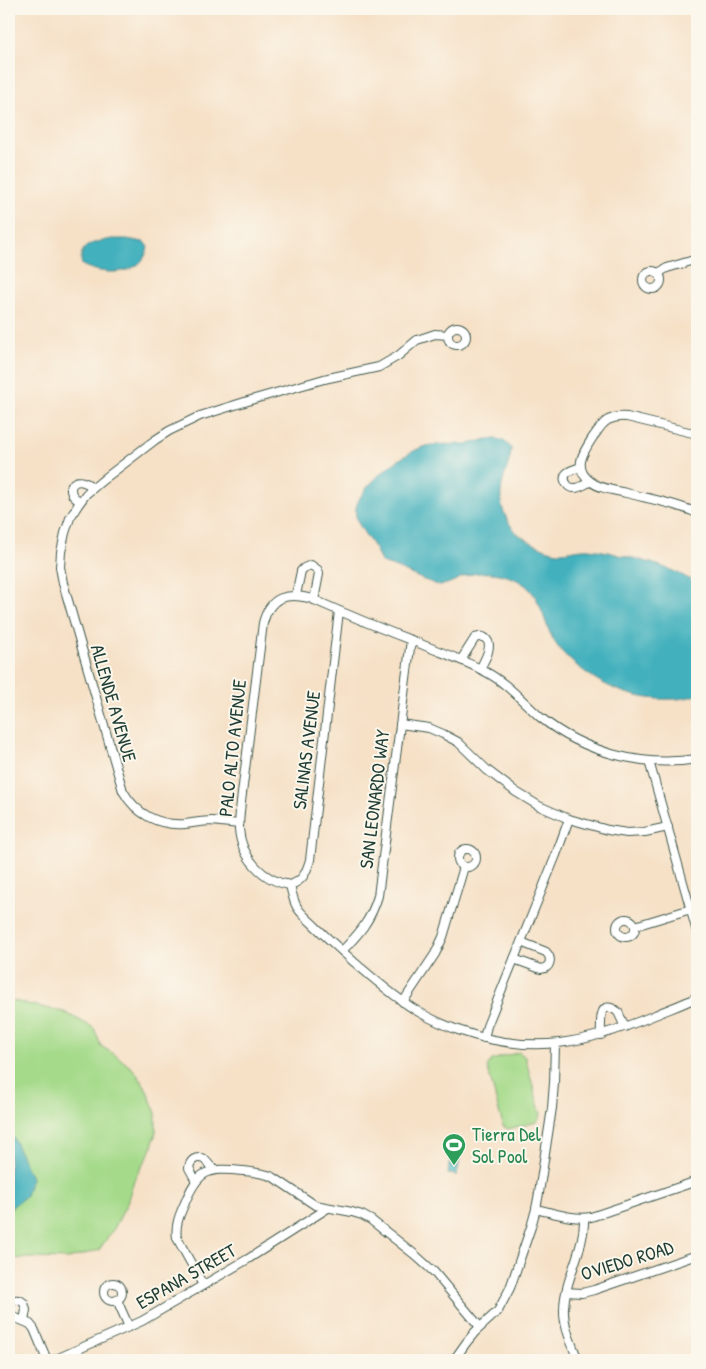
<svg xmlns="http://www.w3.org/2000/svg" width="706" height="1369" font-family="'Patrick Hand',sans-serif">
  <rect width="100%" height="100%" fill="#fbf7ec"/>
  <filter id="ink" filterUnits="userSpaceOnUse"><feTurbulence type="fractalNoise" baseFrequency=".02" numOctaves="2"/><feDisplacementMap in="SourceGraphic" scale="10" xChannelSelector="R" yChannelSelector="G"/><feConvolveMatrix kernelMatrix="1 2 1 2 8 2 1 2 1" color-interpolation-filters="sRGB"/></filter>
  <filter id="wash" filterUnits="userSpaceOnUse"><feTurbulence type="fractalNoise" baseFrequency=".0096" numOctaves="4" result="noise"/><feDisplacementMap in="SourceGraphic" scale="20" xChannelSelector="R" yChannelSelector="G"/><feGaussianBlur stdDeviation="1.12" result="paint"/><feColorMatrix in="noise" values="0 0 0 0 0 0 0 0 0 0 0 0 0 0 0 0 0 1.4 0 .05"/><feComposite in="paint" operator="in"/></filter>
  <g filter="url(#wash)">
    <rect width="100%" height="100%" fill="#f6e1c7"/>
    <g fill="#a5da8a" stroke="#628c5f">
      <path d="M 9,1000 L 64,1012 L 94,1028 L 101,1046 L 117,1056 L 134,1070 L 145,1086 L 156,1113 L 156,1132 L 151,1150 L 134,1180 L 127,1203 L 115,1227 L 99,1250 L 68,1259 L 30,1258 L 9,1259 L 9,1209 L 12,1208 L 31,1178 L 9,1128 Z"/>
      <path d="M 519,1052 L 525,1057 L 541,1115 L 537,1122 L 508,1129 L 503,1126 L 487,1066 L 492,1060 Z"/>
    </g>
    <g fill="#42b1bd" stroke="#307778">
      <path d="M 112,239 L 127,239 L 144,242 L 148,247 C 143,277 103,276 82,265 C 76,243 97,242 112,239 Z"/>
      <path d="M 487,439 C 499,439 503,438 511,448 C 511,465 499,482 501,500 C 501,508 509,525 515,531 C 524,540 546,551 559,552 C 569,552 579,548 589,549 C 599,550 610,552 619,555 C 647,561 674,568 697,584 L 697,695 C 690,697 682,699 675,699 C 639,701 608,690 580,668 C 570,661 560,651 554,641 C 541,618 542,591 515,579 C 499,572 479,570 463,577 C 455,580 447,586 438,585 C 434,584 428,581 424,580 C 410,574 396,567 382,563 C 378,558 377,551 373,546 C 367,536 353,521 356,508 C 360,485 404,452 426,446 C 439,443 451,445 464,444 C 472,444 479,441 487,439 Z"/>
      <path d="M 9,1128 L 31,1178 L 26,1196 L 9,1209 Z"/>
      <path d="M 450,1157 L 460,1159 L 457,1175 L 448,1174 Z"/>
    </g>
  </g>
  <g filter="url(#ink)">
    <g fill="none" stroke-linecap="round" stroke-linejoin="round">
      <g stroke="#3f564a" stroke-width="10">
        <g id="minor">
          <circle cx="652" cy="280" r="9"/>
          <path d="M 658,273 L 667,268 L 697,259"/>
          <circle cx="457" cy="336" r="9"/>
          <path d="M 697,434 L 627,417 C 620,416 614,417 608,420 C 601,424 598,431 593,437 C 584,451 572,468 590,481 C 600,489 614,490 626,493 C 650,499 675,503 697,513"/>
          <path d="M 581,467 C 576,469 569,470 566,474 C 562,480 568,489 575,488 C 580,488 585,484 590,482"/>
          <path d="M 80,501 C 62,493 73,470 93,488"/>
          <path d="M 296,595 L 301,571 L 304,568 L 311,565 L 318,570 L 319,574 L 314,600"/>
          <path d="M 461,660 L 475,638 C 479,637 483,635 487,640 C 493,647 484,661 480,669"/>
          <path d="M 400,724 L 429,728 L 443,734 L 458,742 L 487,770 L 516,792 L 539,806 L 569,819 L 608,830 L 627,833 L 645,832 L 668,827"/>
          <path d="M 649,761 L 697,932"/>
          <path d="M 239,824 C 230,823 221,822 212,821 C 203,821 194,823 185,824 C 158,826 136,814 123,791 L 63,583 L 60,567 L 61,552 L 65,533 L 70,518 L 78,505 L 86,494 L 104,479 L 155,440 L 169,431 L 200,416 L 251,400 L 324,379 L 379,367 L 398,356 L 417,340 L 435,334 L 448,335"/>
          <circle cx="467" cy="858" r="9"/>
          <path d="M 290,885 C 263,881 241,857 239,829 C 239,820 240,811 241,802 L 263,623 C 270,596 287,592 312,599 C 348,615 384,630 421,644 C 442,653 464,660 484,671 C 506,682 522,701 540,717 C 583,752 642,768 697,759"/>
          <path d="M 290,885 C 292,893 293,900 297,907 C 301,914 309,920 315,926 C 328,939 341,950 354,962 C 374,979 394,997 417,1011 C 431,1019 446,1026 461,1031 C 533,1056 588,1043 655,1015 C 669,1009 684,1004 697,997"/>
          <path d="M 290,885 C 303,881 306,873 310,860 L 339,611"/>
          <circle cx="626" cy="928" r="9"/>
          <path d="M 635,926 L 691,909"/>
          <path d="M 342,951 C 359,934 371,920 378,896 L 411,640"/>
          <path d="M 514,959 L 541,969 C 550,968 553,959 546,952 L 521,942"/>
          <path d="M 403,1002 L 435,954 L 443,937 L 464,867"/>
          <path d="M 601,1035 C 601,1024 598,997 618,1012 L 625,1027"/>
          <path d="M 484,1038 L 487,1026 L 556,855 L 569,819"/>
          <path d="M 196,1181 L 189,1168 C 190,1160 196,1156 204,1159 L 213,1169"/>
          <path d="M 536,1209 C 554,1213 573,1220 591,1217 L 697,1181"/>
          <circle cx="113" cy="1292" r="9"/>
          <path d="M 203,1285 L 177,1238 C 175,1226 179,1216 184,1205 C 198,1170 207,1167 243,1171 C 253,1172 264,1173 273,1177 L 315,1205 L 352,1212 L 362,1215 L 371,1220 L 414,1254 L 434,1272 L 480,1327"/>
          <path d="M 566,1292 L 582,1293 L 594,1290 L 697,1255"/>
          <path d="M 117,1300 L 129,1327"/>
          <path d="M 9,1305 C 13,1299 18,1298 24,1303 L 26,1310 L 24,1321"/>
          <path d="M 9,1315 L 30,1324 L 34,1329 L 47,1360"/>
          <path d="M 54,1360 L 142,1321 L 248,1259 L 328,1208"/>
          <path d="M 454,1360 L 466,1343 L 475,1332 L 498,1311 L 510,1288 L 531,1227 L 536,1209 L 539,1193 L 552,1108 L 554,1083 L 555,1044"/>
          <path d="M 578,1360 C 572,1344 563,1326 564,1308 C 565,1277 585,1250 584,1218"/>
        </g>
      </g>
      <use href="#minor" stroke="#fff" stroke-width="8"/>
    </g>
  </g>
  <defs>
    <g id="stadium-pin" transform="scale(1.25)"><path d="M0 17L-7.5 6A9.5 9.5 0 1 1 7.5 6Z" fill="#2e9e5b" stroke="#fbf7ec"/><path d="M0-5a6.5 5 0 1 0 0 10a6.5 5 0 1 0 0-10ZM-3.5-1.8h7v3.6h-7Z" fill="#fff"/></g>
  </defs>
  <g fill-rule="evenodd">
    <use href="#stadium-pin" x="454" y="1145"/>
  </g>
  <g text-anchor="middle" stroke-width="4" stroke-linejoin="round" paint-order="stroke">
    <g font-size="19" fill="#1f3d34" stroke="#fbf7ec">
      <text transform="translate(114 703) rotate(74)" y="7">ALLENDE AVENUE</text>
      <text transform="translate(232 748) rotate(-84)" y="7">PALO ALTO AVENUE</text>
      <text transform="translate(306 750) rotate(-83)" y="7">SALINAS AVENUE</text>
      <text transform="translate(374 799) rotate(-83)" y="7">SAN LEONARDO WAY</text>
      <text transform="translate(627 1260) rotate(-17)" y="7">OVIEDO ROAD</text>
      <text transform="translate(186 1276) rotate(-30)" y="7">ESPANA STREET</text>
    </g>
    <g font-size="19" fill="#27864d" stroke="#fbf7ec" text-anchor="start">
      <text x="472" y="1141">Tierra Del<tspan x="472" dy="22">Sol Pool</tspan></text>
    </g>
  </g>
  <rect width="706" height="1369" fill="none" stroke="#fbf7ec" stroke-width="30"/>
</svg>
